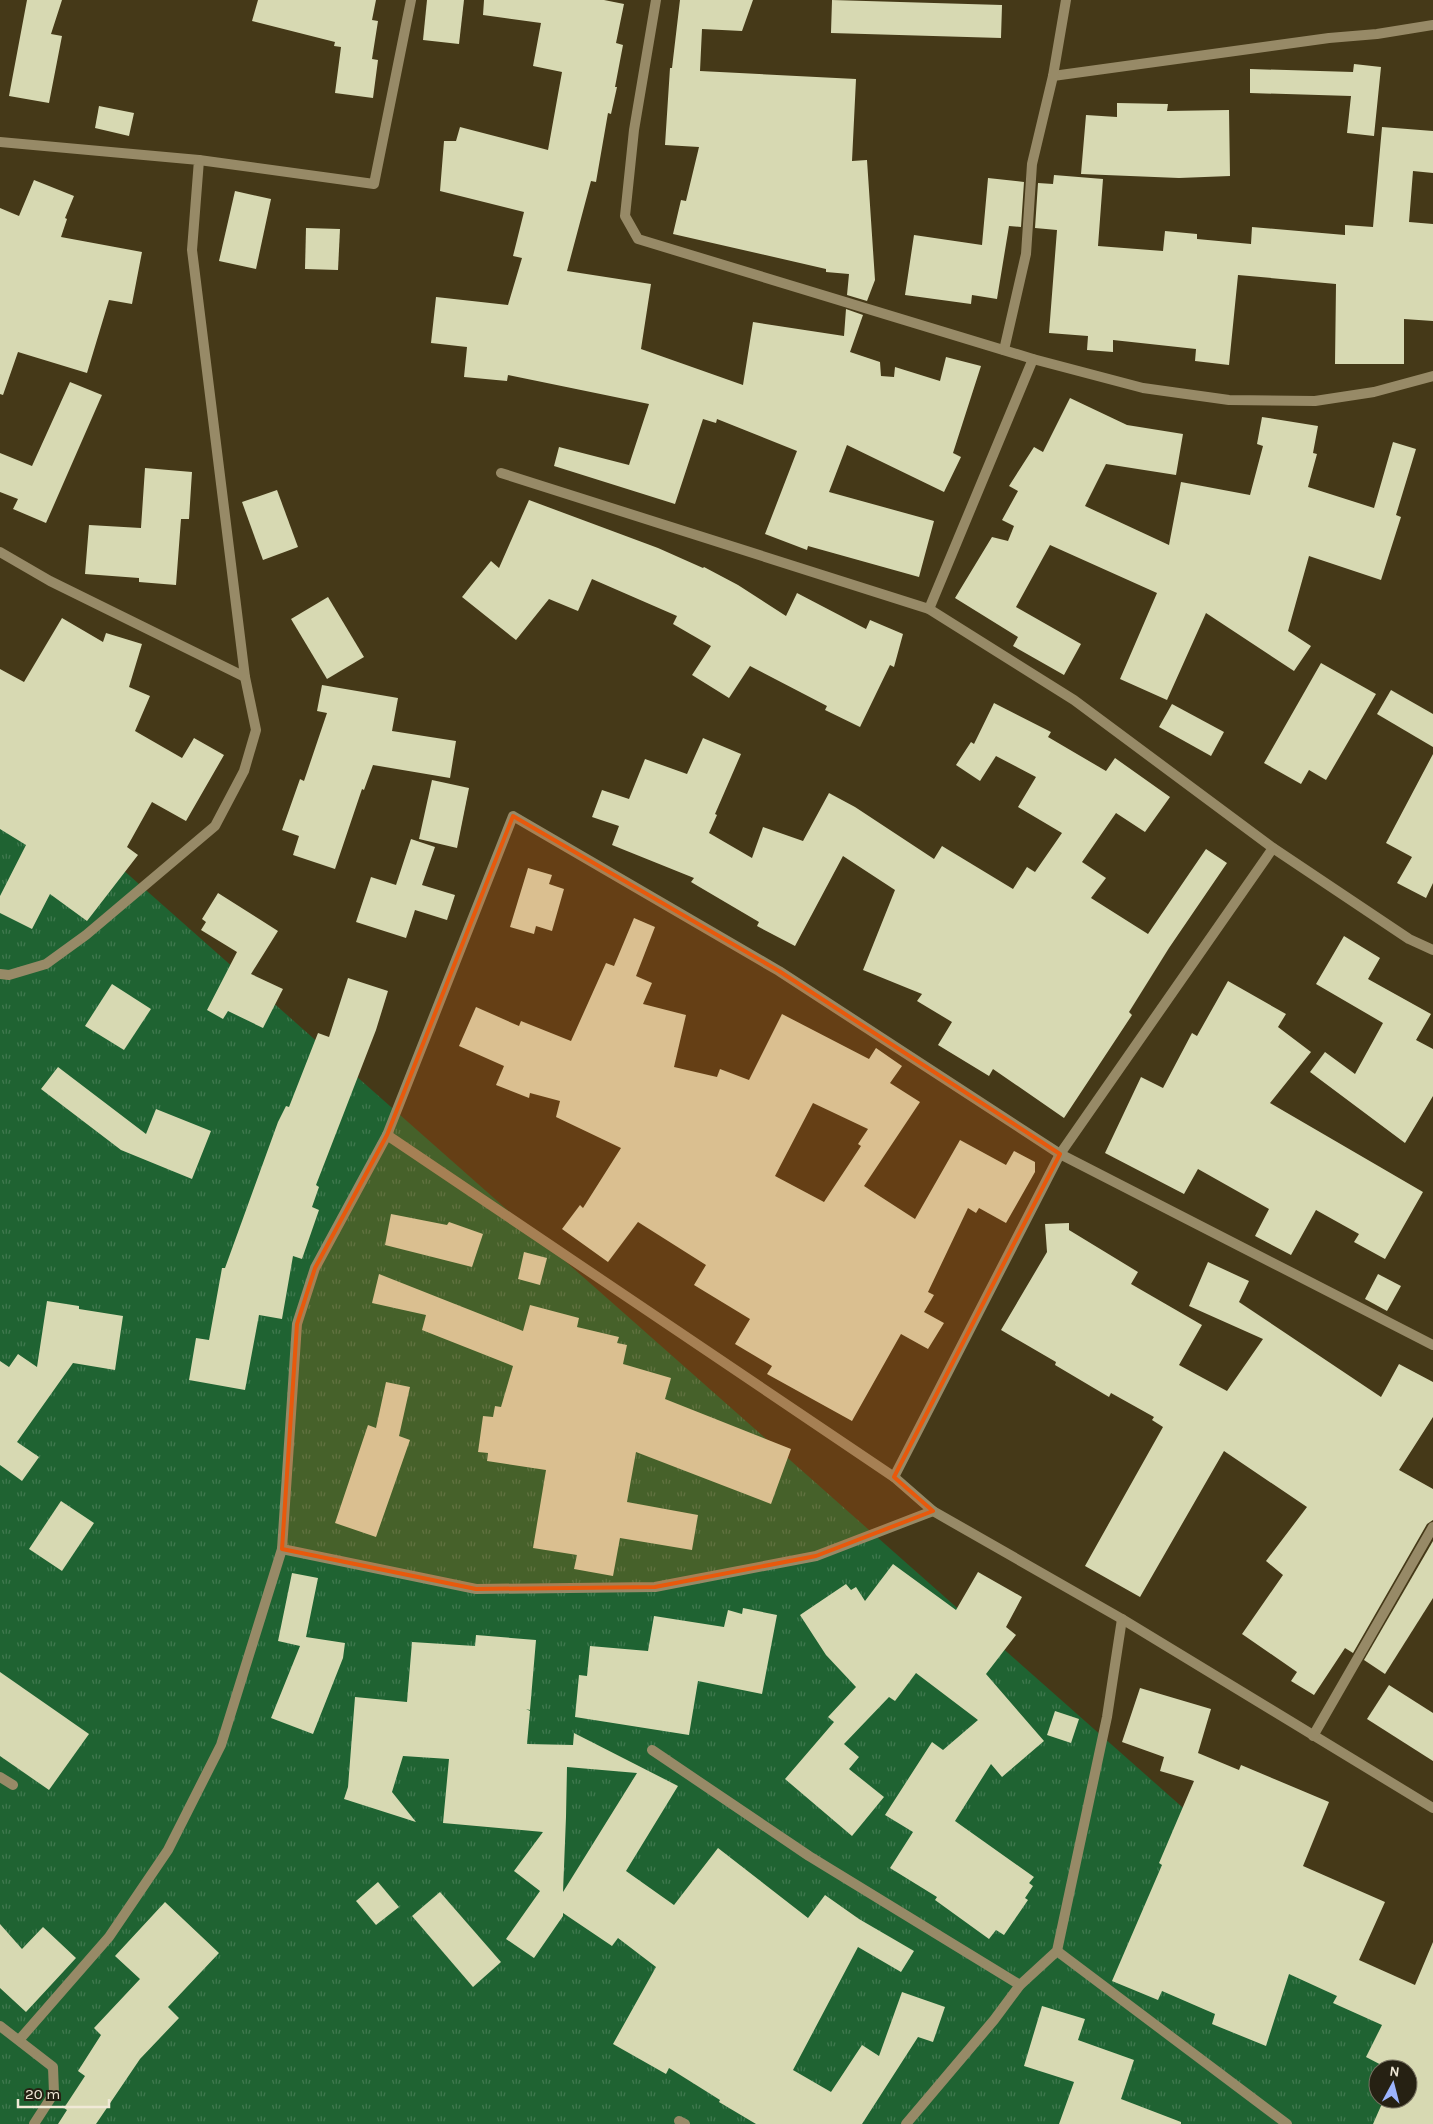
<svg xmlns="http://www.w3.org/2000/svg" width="1433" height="2124" font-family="Karla,sans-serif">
  <defs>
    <pattern id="grass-tufts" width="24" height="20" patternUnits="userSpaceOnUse" patternTransform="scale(1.25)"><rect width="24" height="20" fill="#1f6332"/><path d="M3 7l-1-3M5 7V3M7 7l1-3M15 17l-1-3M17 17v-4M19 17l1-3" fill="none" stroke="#40794f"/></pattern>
  </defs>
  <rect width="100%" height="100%" fill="#453918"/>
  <path fill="url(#grass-tufts)" fill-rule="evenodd" d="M 0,761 L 1433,2029 L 1433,2124 L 0,2124 ZM 1378,2069 L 1408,2069 L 1408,2099 L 1378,2099 Z"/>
  <g fill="#d7d9b2" fill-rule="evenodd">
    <path d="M 27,0 L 62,0 L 51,34 L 62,36 L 49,103 L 9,96 Z"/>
    <path d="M 258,0 L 376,0 L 372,20 L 378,21 L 372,59 L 378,60 L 373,98 L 335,93 L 341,47 L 334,46 L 335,42 L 252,21 Z"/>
    <path d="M 427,0 L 464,0 L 459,44 L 423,40 Z"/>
    <path d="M 484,0 L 604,0 L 624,4 L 616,43 L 623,45 L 615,87 L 617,87 L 611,114 L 608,113 L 596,182 L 591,181 L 567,271 L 651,284 L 641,349 L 743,385 L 753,322 L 844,336 L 846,309 L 863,315 L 850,352 L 880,362 L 881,376 L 894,377 L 895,367 L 940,381 L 946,357 L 981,366 L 953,453 L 961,457 L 944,492 L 847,445 L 829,492 L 934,521 L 919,577 L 808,546 L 807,550 L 765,534 L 797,451 L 717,419 L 716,423 L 703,419 L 675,504 L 554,466 L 559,447 L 629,465 L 649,404 L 508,375 L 507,381 L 464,377 L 467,347 L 431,343 L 436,297 L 508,305 L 522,258 L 513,256 L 524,212 L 440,191 L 444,141 L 456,141 L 460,127 L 548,150 L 562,72 L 533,66 L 541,23 L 483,15 Z"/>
    <path d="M 680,0 L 753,0 L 742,31 L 702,29 L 700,71 L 856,79 L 852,161 L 867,160 L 875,280 L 867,301 L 847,295 L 849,274 L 826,272 L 826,269 L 673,234 L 681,200 L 686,201 L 699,147 L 665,145 L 670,68 L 672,68 Z"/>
    <path d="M 832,0 L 1002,5 L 1001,38 L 831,33 Z"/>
    <path d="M 1354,64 L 1381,67 L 1374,136 L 1347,133 L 1351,96 L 1250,93 L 1250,69 L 1353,72 Z"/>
    <path d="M 1117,103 L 1168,104 L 1167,111 L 1229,110 L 1230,176 L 1179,178 L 1081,174 L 1086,115 L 1117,117 Z"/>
    <path d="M 99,106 L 134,113 L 129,136 L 95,128 Z"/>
    <path d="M 1382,127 L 1433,131 L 1433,173 L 1413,171 L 1409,222 L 1433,224 L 1433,321 L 1404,319 L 1404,364 L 1335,364 L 1336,284 L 1238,275 L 1229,365 L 1195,361 L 1196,349 L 1113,340 L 1113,352 L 1087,350 L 1088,336 L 1049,333 L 1057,230 L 1035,228 L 1038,183 L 1053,184 L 1054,175 L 1103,179 L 1098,246 L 1163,251 L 1165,231 L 1197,234 L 1197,239 L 1251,244 L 1252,227 L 1345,235 L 1345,225 L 1373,227 Z"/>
    <path d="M 988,178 L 1024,182 L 1021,227 L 1009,226 L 997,299 L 972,295 L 971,304 L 905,295 L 914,235 L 982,245 Z"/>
    <path d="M 34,180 L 74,196 L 65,218 L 67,219 L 61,237 L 142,252 L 132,304 L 109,300 L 87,373 L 18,352 L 3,395 L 0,394 L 0,208 L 19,216 Z"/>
    <path d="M 235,191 L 271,199 L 256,269 L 219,261 Z"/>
    <path d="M 306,228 L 340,229 L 338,270 L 305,269 Z"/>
    <path d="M 70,382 L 102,395 L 46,523 L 13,509 L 18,499 L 0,492 L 0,453 L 32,466 Z"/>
    <path d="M 1070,398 L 1127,425 L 1183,434 L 1176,475 L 1106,464 L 1085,506 L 1169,545 L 1181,482 L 1250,495 L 1263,446 L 1257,444 L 1262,417 L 1318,426 L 1313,453 L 1317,454 L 1308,487 L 1374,508 L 1393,442 L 1416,449 L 1396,515 L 1401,517 L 1381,580 L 1309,556 L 1288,631 L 1311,646 L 1294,671 L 1206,613 L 1167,700 L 1120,679 L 1157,593 L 1050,545 L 1016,607 L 1081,644 L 1064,675 L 1013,646 L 1018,637 L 955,598 L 992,537 L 1008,541 L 1014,526 L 1002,520 L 1018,491 L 1009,486 L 1034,447 L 1043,452 Z"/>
    <path d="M 145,468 L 192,472 L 189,519 L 181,519 L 176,585 L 139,582 L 139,578 L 85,574 L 89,525 L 141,528 Z"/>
    <path d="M 277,490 L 298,547 L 263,560 L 242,502 Z"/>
    <path d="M 529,500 L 658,548 L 703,568 L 704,567 L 738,585 L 786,616 L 797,593 L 866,629 L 870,620 L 903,634 L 894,667 L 890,665 L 860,727 L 825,710 L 827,706 L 750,666 L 729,698 L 692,675 L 711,646 L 673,624 L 677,616 L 592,579 L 578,611 L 549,599 L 516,640 L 462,597 L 491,561 L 499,568 Z"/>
    <path d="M 328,597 L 364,657 L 327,679 L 291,619 Z"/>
    <path d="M 62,618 L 103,642 L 106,633 L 142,644 L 129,687 L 150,696 L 135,731 L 182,758 L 194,738 L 224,755 L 186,821 L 152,802 L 127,847 L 138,855 L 87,921 L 50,894 L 32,929 L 0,913 L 0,896 L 26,845 L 0,829 L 0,669 L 24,682 Z"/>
    <path d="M 1321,663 L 1376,694 L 1326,780 L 1309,770 L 1301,784 L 1264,763 Z"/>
    <path d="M 322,685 L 398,698 L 392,731 L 456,741 L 450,778 L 373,765 L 364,790 L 362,789 L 335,869 L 293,855 L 299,836 L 282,830 L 300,779 L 304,781 L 327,713 L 317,711 Z"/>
    <path d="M 1391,690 L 1433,714 L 1433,747 L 1377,714 Z"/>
    <path d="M 994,703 L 1051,732 L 1048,737 L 1106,771 L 1115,758 L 1170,797 L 1145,832 L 1116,813 L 1082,862 L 1106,878 L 1091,898 L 1148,934 L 1206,849 L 1227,863 L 1169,948 L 1129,1012 L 1132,1015 L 1064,1118 L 993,1069 L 989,1076 L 938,1045 L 952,1022 L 917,1001 L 922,994 L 863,970 L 895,890 L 843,856 L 795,946 L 757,926 L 759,922 L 691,882 L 694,878 L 612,845 L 619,826 L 592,817 L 602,790 L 629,799 L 645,759 L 687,774 L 703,738 L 741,754 L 715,814 L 717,815 L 709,833 L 752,858 L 763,827 L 803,841 L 829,793 L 855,807 L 934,859 L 942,846 L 1013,889 L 1027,867 L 1035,872 L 1062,833 L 1018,807 L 1036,777 L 996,756 L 980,781 L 956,765 L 971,742 L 974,744 Z"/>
    <path d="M 1172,704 L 1224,732 L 1211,756 L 1159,727 Z"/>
    <path d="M 1433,754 L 1433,883 L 1426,898 L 1397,883 L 1412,857 L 1386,843 Z"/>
    <path d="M 432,780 L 469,788 L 457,848 L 419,839 Z"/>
    <path d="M 411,839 L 435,847 L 422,885 L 455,895 L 447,920 L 415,910 L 406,938 L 356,922 L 371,877 L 396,885 Z"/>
    <path d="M 528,868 L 552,875 L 549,884 L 564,889 L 552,931 L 536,926 L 534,934 L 510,927 Z"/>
    <path d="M 218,893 L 278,931 L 251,974 L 283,989 L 263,1028 L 228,1011 L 223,1019 L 207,1010 L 237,952 L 201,930 L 206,922 L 202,919 Z"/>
    <path d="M 634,918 L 655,927 L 636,976 L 652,983 L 643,1004 L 686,1015 L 674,1067 L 717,1077 L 720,1069 L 749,1080 L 782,1014 L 869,1059 L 876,1048 L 902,1066 L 890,1083 L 920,1102 L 864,1186 L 915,1219 L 960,1140 L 1006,1165 L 1014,1151 L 1035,1162 L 1035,1172 L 1006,1223 L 979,1208 L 976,1213 L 968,1208 L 928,1292 L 934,1295 L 924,1312 L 944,1323 L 928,1349 L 901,1334 L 852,1421 L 767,1374 L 772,1366 L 735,1344 L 750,1319 L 694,1285 L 706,1265 L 638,1222 L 608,1262 L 562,1229 L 580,1205 L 583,1208 L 621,1148 L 556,1117 L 560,1101 L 530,1093 L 529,1098 L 496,1085 L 504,1066 L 459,1046 L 476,1007 L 519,1026 L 521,1021 L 571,1041 L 606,963 L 614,966 ZM 813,1103 L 868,1129 L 858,1144 L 861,1146 L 824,1202 L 775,1176 Z"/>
    <path d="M 1344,936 L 1380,958 L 1368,979 L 1431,1014 L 1416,1040 L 1433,1049 L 1433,1096 L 1405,1143 L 1310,1072 L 1325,1052 L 1355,1074 L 1383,1023 L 1316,984 Z"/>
    <path d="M 348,978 L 388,991 L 376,1030 L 316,1185 L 319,1187 L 312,1207 L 319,1210 L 302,1259 L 293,1256 L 282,1319 L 259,1315 L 245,1390 L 189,1380 L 196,1338 L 209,1340 L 222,1268 L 225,1268 L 278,1122 L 286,1106 L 289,1107 L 318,1033 L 329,1037 Z"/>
    <path d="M 1228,981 L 1286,1014 L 1278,1027 L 1311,1052 L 1270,1103 L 1423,1192 L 1385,1259 L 1354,1242 L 1359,1234 L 1316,1210 L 1291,1255 L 1255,1236 L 1269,1209 L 1198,1169 L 1184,1194 L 1105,1153 L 1141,1077 L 1163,1088 L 1192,1033 L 1197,1036 Z"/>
    <path d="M 112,984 L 151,1009 L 124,1050 L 85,1026 Z"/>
    <path d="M 58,1067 L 146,1134 L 156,1109 L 211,1131 L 192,1179 L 121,1150 L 41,1089 Z"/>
    <path d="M 391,1214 L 447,1225 L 449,1222 L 483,1234 L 472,1267 L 385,1245 Z"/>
    <path d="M 1069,1223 L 1069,1230 L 1138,1272 L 1131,1284 L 1202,1325 L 1179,1365 L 1227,1391 L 1263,1339 L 1189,1306 L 1208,1262 L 1249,1281 L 1239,1302 L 1381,1397 L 1399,1364 L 1433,1382 L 1433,1417 L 1399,1470 L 1433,1489 L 1433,1520 L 1427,1524 L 1353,1653 L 1345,1648 L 1314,1695 L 1291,1681 L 1297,1672 L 1242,1634 L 1283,1575 L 1266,1561 L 1307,1507 L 1224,1451 L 1140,1597 L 1085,1566 L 1163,1427 L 1152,1420 L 1154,1417 L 1111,1393 L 1109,1397 L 1055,1365 L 1056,1362 L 1001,1330 L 1047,1252 L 1045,1224 Z"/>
    <path d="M 524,1252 L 547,1258 L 540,1285 L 518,1279 Z"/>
    <path d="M 379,1274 L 523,1331 L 530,1305 L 579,1318 L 577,1327 L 619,1337 L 617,1343 L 627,1345 L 623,1364 L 671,1378 L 665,1399 L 791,1449 L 771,1504 L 636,1452 L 627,1502 L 698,1515 L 692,1550 L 620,1538 L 613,1576 L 574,1569 L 577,1555 L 533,1548 L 546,1470 L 487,1461 L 488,1453 L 478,1452 L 483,1416 L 493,1417 L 495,1406 L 501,1407 L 513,1366 L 422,1330 L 426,1315 L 372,1303 Z"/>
    <path d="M 1378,1274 L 1401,1286 L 1387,1311 L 1365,1299 Z"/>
    <path d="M 47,1301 L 79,1306 L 79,1309 L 123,1316 L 115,1370 L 73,1363 L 17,1442 L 39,1457 L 22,1481 L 0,1465 L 0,1361 L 9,1367 L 18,1354 L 37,1367 Z"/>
    <path d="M 386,1382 L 410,1387 L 399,1436 L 410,1440 L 376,1537 L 335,1523 L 368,1425 L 376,1428 Z"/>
    <path d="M 61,1501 L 94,1523 L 62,1571 L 29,1549 Z"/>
    <path d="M 1433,1541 L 1433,1598 L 1385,1674 L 1364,1660 Z"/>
    <path d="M 893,1564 L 956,1610 L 978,1572 L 1022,1597 L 1006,1627 L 1016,1635 L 986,1674 L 1044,1741 L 1002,1777 L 991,1764 L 955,1821 L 1034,1877 L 1029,1883 L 1033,1886 L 1025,1898 L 1028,1900 L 1004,1935 L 996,1930 L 989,1939 L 935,1900 L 937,1897 L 890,1868 L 913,1832 L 885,1815 L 932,1742 L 943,1750 L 978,1720 L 916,1673 L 895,1701 L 889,1697 L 844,1744 L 859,1757 L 849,1769 L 884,1797 L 852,1836 L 785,1779 L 834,1722 L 828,1717 L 856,1687 L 826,1655 L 800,1615 L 846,1584 L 851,1590 L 856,1587 L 865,1601 Z"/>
    <path d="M 292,1573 L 318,1578 L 306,1637 L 345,1643 L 343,1658 L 313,1734 L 271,1718 L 300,1646 L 278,1641 Z"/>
    <path d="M 743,1608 L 777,1615 L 762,1694 L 698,1681 L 689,1735 L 575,1717 L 579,1675 L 587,1676 L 590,1646 L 648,1651 L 654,1616 L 724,1627 L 728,1610 L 742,1614 Z"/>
    <path d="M 476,1635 L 536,1640 L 530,1710 L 526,1709 L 530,1711 L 527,1744 L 573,1745 L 574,1733 L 678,1786 L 626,1871 L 674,1905 L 718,1848 L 808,1918 L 825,1895 L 859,1919 L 914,1951 L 901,1972 L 858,1947 L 793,2070 L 831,2092 L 862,2045 L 879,2056 L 902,1992 L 945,2007 L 933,2042 L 918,2037 L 862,2124 L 756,2124 L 719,2102 L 720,2100 L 669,2068 L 666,2074 L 613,2044 L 656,1967 L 618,1938 L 612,1946 L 563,1913 L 563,1916 L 534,1958 L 506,1939 L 540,1891 L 514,1871 L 543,1832 L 443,1823 L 449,1759 L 403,1756 L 392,1792 L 416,1822 L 344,1799 L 348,1787 L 355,1697 L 407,1702 L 412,1642 L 475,1646 ZM 567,1767 L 637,1773 L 563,1892 L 566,1817 Z"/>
    <path d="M 0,1672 L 89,1734 L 49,1790 L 0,1756 Z"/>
    <path d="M 1389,1685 L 1433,1713 L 1433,1761 L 1367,1719 Z"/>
    <path d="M 1140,1688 L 1211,1709 L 1198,1753 L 1239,1770 L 1241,1765 L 1329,1802 L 1303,1866 L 1385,1902 L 1359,1960 L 1415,1985 L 1433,1942 L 1433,2124 L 1373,2124 L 1384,2099 L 1408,2099 L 1408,2069 L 1389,2069 L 1366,2057 L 1382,2025 L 1333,2003 L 1337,1996 L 1289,1974 L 1266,2046 L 1212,2024 L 1215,2014 L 1162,1991 L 1158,2000 L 1112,1981 L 1162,1865 L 1159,1863 L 1194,1781 L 1160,1771 L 1164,1757 L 1122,1742 Z"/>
    <path d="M 1055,1711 L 1079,1719 L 1071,1743 L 1047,1735 Z"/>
    <path d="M 378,1882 L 399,1907 L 376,1925 L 356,1901 Z"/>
    <path d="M 440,1892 L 501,1962 L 473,1987 L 412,1916 Z"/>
    <path d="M 165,1902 L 219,1953 L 168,2007 L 179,2018 L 140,2059 L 96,2124 L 58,2124 L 67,2110 L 64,2108 L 85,2076 L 78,2071 L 101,2035 L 94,2028 L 140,1979 L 115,1956 Z"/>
    <path d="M 0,1924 L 22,1949 L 43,1927 L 76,1958 L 26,2012 L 0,1988 Z"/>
    <path d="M 1042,2006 L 1085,2019 L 1078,2040 L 1134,2060 L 1121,2099 L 1181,2122 L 1181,2124 L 1059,2124 L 1074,2082 L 1024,2066 Z"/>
  </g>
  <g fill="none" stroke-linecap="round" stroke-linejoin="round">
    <g stroke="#978a67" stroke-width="10">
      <path d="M 656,0 L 634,130 L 625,216 L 638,239 L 1033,359 L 1143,388 L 1229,400 L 1315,401 L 1374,392 L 1433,376"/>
      <path d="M 1053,76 L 1329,38 L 1377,34 L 1433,25"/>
      <path d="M 0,142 L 199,160 L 192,250 L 245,677 L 256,730 L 244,771 L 215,826 L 86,935 L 46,964 L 9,975 L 0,974"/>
      <path d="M 199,160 L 374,184 L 411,0"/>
      <path d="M 1004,350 L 1026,254 L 1032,164 L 1053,76 L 1066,0"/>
      <path d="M 501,473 L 929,609 L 1074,700 L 1273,848 L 1409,939 L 1433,950"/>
      <path d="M 0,552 L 50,581 L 245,677"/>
      <path d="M 929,609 L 1033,359"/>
      <path d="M 387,1135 L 894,1477 L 933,1511 L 1122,1619 L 1433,1808"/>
      <path d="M 894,1477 L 1060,1154 L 1273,848"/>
      <path d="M 282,1549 L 476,1589 L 655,1587 L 816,1556 L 933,1511"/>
      <path d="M 1313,1736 L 1433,1527"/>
      <path d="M 652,1750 L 809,1856 L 1020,1985"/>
      <path d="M 0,1777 L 13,1785"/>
      <path d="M 1057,1951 L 1287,2124"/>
      <path d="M 0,2026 L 53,2067 L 54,2093 L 34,2124"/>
      <path d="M 20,2039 L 109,1937 L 168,1850 L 221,1745 L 282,1549 L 297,1324 L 315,1268 L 387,1135 L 513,816 L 779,971 L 1060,1154 L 1433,1345"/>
      <path d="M 679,2121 L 685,2124"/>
      <path d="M 906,2124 L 994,2020 L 1020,1985 L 1057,1951 L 1107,1717 L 1122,1619"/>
    </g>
  </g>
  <path fill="#e8590c" fill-opacity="0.2" stroke="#e8590c" stroke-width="4" stroke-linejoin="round" d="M 513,816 L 779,971 L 1060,1154 L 894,1477 L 933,1511 L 816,1556 L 655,1587 L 476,1589 L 282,1549 L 297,1324 L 315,1268 L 387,1135 Z"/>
  <g transform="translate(1393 2084) rotate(7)"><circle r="24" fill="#262113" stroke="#777161"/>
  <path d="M0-4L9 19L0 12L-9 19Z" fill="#9cb4fd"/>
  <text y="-8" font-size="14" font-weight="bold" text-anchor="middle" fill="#f0e9d7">N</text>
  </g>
  <path d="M18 2099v8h91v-8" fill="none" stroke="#f0e9d7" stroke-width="2.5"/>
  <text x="25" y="2099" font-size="15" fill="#f0e9d7" stroke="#262113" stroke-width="4" paint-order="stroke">20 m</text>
</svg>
